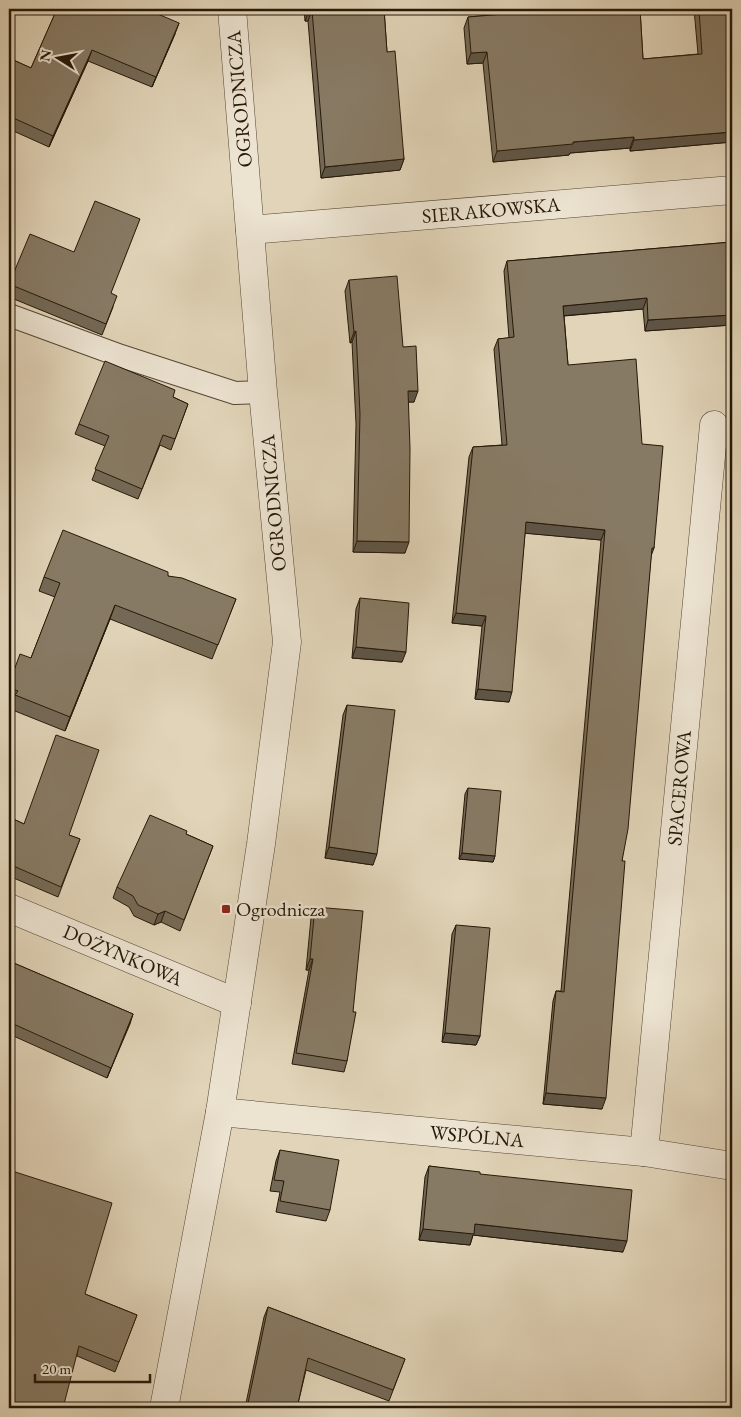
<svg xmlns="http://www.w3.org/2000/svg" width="741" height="1417" font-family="'EB Garamond',serif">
  <rect width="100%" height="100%" fill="#e1d4b8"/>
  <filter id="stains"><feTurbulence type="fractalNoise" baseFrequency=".004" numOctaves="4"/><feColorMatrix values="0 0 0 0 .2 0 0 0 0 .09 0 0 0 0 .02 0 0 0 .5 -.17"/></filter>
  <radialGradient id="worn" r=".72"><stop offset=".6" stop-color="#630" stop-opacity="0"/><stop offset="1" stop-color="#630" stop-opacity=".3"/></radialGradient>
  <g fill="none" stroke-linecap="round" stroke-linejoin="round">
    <g stroke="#544734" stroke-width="24">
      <path id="service" d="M 9,315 L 121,356 L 235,393 L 263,392"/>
    </g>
    <g stroke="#544734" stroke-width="29">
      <g id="minor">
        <path d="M 250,230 L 732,190"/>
        <path d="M 9,908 L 237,1003"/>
        <path d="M 220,1112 L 644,1152 L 732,1166"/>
        <path d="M 644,1152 L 714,425"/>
        <path d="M 164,1408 L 220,1112 L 261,844 L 287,642 L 263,392 L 232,9"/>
      </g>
    </g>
    <use href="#service" stroke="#ece3d1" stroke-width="22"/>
    <use href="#minor" stroke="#ece3d1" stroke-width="28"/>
  </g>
  <g fill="#746956" stroke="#251808">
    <path d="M 57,9 L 175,34 L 152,87 L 88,61 L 49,147 L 9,129 L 9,58 L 31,68 Z"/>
    <path d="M 304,9 L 384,9 L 387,52 L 404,159 L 400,170 L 321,178 L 308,21 L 305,21 Z"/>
    <path d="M 548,9 L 640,9 L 643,59 L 698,54 L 694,9 L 732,9 L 732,142 L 630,151 L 630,148 L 570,153 L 569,155 L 493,162 L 483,63 L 467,64 L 464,28 L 468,17 L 548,10 Z"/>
    <path d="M 732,242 L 732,325 L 645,331 L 643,309 L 564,316 L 568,365 L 642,444 L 654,548 L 651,556 L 622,861 L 602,1109 L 543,1104 L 553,1001 L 556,991 L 561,991 L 601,540 L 525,533 L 509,702 L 475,699 L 482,626 L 452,623 L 469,457 L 473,447 L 502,445 L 494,349 L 498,339 L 509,338 L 504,271 L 507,261 Z"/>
    <path d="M 349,280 L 403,347 L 414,402 L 408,402 L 405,553 L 353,552 L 356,424 L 352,342 L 350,343 L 345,291 Z"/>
    <path d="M 9,284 L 111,293 L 113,307 L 102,335 L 9,297 Z"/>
    <path d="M 173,397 L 188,404 L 171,450 L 160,445 L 138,499 L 92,480 L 105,446 L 75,434 L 79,424 Z"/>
    <path d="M 168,576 L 236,599 L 212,659 L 110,619 L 65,731 L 10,709 L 12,705 L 9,704 L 9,684 L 31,658 L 55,597 L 39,591 L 44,577 Z"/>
    <path d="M 360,598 L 402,662 L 352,658 L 356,609 Z"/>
    <path d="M 347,705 L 373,865 L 325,858 L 343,715 Z"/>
    <path d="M 468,788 L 495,856 L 493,862 L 459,859 L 465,794 Z"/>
    <path d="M 9,817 L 24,824 L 69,835 L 80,839 L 58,897 L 9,876 Z"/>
    <path d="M 186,834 L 213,846 L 180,931 L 161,922 L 154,925 L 134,916 L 129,907 L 113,898 L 117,887 Z"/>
    <path d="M 315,907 L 353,1012 L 347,1061 L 344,1072 L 292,1064 L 309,970 L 306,970 L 311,918 Z"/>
    <path d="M 456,925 L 480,1036 L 476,1045 L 442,1042 L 452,934 Z"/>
    <path d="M 9,961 L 133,1014 L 107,1078 L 9,1034 Z"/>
    <path d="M 280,1150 L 330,1210 L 326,1221 L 276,1212 L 280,1192 L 270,1191 L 276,1161 Z"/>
    <path d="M 429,1166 L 480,1174 L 623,1252 L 473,1235 L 470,1245 L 419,1240 L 425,1177 Z"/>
    <path d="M 85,1294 L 137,1315 L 115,1372 L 77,1356 Z"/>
    <path d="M 268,1307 L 405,1359 L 389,1401 L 306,1370 L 297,1408 L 245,1408 L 264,1317 Z"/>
  </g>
  <g fill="#5e5546" stroke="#251808">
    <path d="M 309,10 L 312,10 L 308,21 L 305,21 Z"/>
    <path d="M 179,23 L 175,34 L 152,87 L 156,77 Z"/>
    <path d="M 92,50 L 88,61 L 49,147 L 53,136 Z"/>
    <path d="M 487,52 L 483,63 L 467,64 L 471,53 Z"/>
    <path d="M 732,132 L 732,142 L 630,151 L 634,140 Z"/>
    <path d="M 634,137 L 630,148 L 570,153 L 569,155 L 493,162 L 497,151 L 573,142 Z"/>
    <path d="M 404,159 L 400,170 L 321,178 L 325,167 Z"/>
    <path d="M 647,298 L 643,309 L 560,316 L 563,306 Z"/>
    <path d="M 732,315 L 732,325 L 645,331 L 648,320 Z"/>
    <path d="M 356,331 L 352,342 L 350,343 L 354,332 Z"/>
    <path d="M 408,391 L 418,391 L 414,402 L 404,402 Z"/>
    <path d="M 526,522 L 605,530 L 601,540 L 522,533 Z"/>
    <path d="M 357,541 L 409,542 L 405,553 L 353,552 Z"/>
    <path d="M 115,605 L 110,619 L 65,731 L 70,717 Z"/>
    <path d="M 456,613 L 486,616 L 482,626 L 452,623 Z"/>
    <path d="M 356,647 L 406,652 L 402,662 L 352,658 Z"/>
    <path d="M 478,689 L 512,692 L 509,702 L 475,699 Z"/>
    <path d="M 329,847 L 377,854 L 373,865 L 325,858 Z"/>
    <path d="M 462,853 L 495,856 L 493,862 L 459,859 Z"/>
    <path d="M 165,911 L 161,922 L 154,925 L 158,914 Z"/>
    <path d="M 310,959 L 313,959 L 309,970 L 306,970 Z"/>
    <path d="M 133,1014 L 130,1024 L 107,1078 L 111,1068 Z"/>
    <path d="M 445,1033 L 480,1036 L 476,1045 L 442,1042 Z"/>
    <path d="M 546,1093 L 606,1098 L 602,1109 L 543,1104 Z"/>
    <path d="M 475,1224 L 627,1241 L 623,1252 L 473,1235 L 470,1245 L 419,1240 L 423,1229 Z"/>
  </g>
  <g fill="#877a64" stroke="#251808">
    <path d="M 57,9 L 146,9 L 179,23 L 156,77 L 92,50 L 53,136 L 9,116 L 9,58 L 31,68 Z"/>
    <path d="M 309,9 L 384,9 L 387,52 L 395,51 L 404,159 L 325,167 L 312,10 L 309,10 Z"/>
    <path d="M 552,9 L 640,9 L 643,59 L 702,54 L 699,9 L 732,9 L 732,132 L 634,140 L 634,137 L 573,142 L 573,144 L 497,151 L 487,52 L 471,53 L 468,17 L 553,10 Z"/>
    <path d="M 95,201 L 140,219 L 111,293 L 117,296 L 106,324 L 9,284 L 30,234 L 74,252 Z"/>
    <path d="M 732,242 L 732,315 L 648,320 L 647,298 L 563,306 L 568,365 L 636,359 L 642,444 L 663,446 L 654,548 L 652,548 L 628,829 L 622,861 L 625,861 L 606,1098 L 546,1093 L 556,991 L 564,992 L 605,530 L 526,522 L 512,692 L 478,689 L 486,616 L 456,613 L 473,447 L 507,445 L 498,339 L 514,337 L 507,261 Z"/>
    <path d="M 397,276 L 403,347 L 416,346 L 418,391 L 408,391 L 410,448 L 409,542 L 357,541 L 360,414 L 356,331 L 354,332 L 349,280 Z"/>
    <path d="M 105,361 L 175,390 L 173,397 L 188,404 L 175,439 L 163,435 L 142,489 L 95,469 L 109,436 L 79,424 Z"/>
    <path d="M 63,530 L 168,572 L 168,576 L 182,578 L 236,599 L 218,645 L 115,605 L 70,717 L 15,695 L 18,691 L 9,688 L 9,684 L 20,654 L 31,658 L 60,583 L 44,577 Z"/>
    <path d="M 360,598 L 409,603 L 406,652 L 356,647 Z"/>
    <path d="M 347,705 L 395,710 L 377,854 L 329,847 Z"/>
    <path d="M 56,735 L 99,750 L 69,835 L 80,839 L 61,887 L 9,864 L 9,817 L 24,824 Z"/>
    <path d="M 468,788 L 501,791 L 495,856 L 462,853 Z"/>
    <path d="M 150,815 L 187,831 L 186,834 L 213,846 L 184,920 L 165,911 L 158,914 L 138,905 L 133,896 L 117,887 Z"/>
    <path d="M 315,907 L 363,911 L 353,1012 L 356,1012 L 347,1061 L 296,1053 L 313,959 L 310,959 Z"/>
    <path d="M 456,925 L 490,928 L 480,1036 L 445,1033 Z"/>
    <path d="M 9,961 L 133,1014 L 111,1068 L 9,1022 Z"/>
    <path d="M 280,1150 L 339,1160 L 330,1210 L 280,1201 L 284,1181 L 274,1180 Z"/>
    <path d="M 429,1166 L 480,1172 L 480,1174 L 632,1190 L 627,1241 L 475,1224 L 474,1234 L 423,1229 Z"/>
    <path d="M 9,1170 L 112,1203 L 85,1294 L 137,1315 L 119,1362 L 79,1346 L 63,1408 L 9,1408 Z"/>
    <path d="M 268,1307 L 405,1359 L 393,1390 L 308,1358 L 297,1408 L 247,1408 Z"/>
    <path d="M 732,1392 L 732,1408 L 726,1408 Z"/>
  </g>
  <rect fill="#8f2418" stroke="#ece3d1" stroke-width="2" x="221" y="904" width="10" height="10" rx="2.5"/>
  <g text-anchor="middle" stroke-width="5" stroke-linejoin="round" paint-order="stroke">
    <g font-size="20" fill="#251808" stroke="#ece3d1">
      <text transform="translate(239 99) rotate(-95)" y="7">OGRODNICZA</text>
      <text transform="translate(491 210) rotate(-5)" y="7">SIERAKOWSKA</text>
      <text transform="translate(273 503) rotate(-95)" y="7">OGRODNICZA</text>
      <text transform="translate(679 788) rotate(-85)" y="7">SPACEROWA</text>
      <text transform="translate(123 955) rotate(23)" y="7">DOŻYNKOWA</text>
      <text transform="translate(477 1136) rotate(5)" y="7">WSPÓLNA</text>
    </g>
    <g font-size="20" fill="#251808" stroke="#ece3d1" text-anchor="start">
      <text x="236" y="916">Ogrodnicza</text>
    </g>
  </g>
  <rect width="741" height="1417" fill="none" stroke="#e1d4b8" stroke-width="30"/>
  <rect x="10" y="10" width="721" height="1397" fill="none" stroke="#251808" stroke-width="2.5"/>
  <rect x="15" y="15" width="711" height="1387" fill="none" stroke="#251808"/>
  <g transform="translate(58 58) rotate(281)" stroke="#ece3d1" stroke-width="4" paint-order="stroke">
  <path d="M0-4L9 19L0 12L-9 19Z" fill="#251808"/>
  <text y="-8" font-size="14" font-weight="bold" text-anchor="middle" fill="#251808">N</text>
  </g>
  <path d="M35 1374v8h115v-8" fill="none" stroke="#251808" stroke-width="2.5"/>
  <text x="42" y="1374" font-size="15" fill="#251808" stroke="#ece3d1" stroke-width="4" paint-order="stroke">20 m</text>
  <rect width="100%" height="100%" filter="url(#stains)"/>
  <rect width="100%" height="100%" fill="url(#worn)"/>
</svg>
